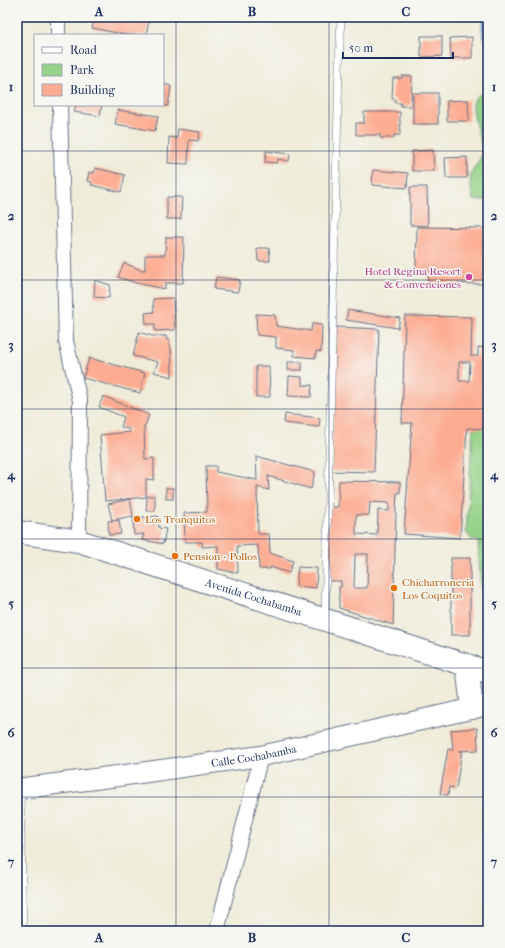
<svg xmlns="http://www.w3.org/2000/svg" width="505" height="948" font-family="'IM FELL French Canon',serif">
  <rect width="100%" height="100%" fill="#f6f6f2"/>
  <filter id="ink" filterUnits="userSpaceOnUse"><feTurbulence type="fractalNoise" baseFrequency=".025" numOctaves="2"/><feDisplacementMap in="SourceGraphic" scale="8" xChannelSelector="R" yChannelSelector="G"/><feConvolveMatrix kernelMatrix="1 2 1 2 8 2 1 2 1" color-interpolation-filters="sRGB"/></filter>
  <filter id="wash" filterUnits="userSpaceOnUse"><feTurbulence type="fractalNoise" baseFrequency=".012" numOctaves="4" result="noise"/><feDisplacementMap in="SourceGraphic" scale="16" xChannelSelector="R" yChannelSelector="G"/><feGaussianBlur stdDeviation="0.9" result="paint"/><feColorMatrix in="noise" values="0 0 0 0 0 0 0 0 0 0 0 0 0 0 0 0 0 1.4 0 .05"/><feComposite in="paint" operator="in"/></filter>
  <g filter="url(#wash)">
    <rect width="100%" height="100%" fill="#efecd9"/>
    <g fill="#96d389" stroke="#588174">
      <path d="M 488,93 L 488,200 L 473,200 C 472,191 468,181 472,172 C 475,164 482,160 482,151 C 482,138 467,108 476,97 C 479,94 484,94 488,93 Z"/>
      <path d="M 473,428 L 488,429 L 488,617 L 482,615 L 478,541 L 472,540 L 466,532 Z"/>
    </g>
    <path fill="#5da9d6" stroke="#3c6c9a" d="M 484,17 L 488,17 L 488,45 C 482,36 480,27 484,17 Z"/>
    <g id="blocks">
      <g fill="#fdac91" fill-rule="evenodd">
        <path d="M 95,17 L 150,17 L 146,35 L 127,35 L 92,28 Z"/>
        <path d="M 421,36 L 442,36 L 442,56 L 421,57 Z"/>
        <path d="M 472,37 L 472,58 L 451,58 L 450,38 Z"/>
        <path d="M 402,76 L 412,76 L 411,106 L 401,106 L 401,103 L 395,103 L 395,99 L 392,99 L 393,78 L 402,78 Z"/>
        <path d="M 163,84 L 171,86 L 168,106 L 163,105 Z"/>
        <rect x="413" y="93" width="25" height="31"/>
        <path d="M 468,100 L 469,121 L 447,121 L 447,101 Z"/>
        <path d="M 76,105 L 102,105 L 100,116 L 74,112 Z"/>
        <path d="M 118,110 L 158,116 L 155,131 L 115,124 Z"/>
        <path d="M 364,112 L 400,112 L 400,135 L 394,135 L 394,138 L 380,138 L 380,135 L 356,135 L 356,123 L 364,123 Z"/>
        <path d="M 178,129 L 200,132 L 198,141 L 189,140 L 188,164 L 168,163 L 169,137 L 177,138 Z"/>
        <path d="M 433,150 L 434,171 L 412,171 L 412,151 Z"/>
        <path d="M 266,151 L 290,154 L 289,161 L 278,159 L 277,163 L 265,162 Z"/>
        <path d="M 467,157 L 467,178 L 446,178 L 445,158 Z"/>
        <path d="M 95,168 L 125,175 L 121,192 L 91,185 L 92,182 L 87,181 L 89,172 L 94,173 Z"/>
        <path d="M 373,170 L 408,173 L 407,188 L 372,185 Z"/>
        <path d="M 410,187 L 427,187 L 428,226 L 410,225 Z"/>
        <path d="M 167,197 L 182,197 L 181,219 L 167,219 Z"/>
        <path d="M 417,227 L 485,228 L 485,284 L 428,283 L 428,270 L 416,270 Z"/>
        <path d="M 166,237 L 184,237 L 183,283 L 165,283 L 165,289 L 136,283 L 118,277 L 124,263 L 141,270 L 145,270 L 145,255 L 165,255 Z"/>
        <path d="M 257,248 L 269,248 L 270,261 L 258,261 Z"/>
        <path d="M 216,277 L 240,280 L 238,292 L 214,289 Z"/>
        <path d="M 95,280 L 110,285 L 109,298 L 94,297 Z"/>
        <path d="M 173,298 L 175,330 L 155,331 L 155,324 L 146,324 L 145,313 L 154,312 L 153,299 Z"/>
        <path d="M 348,310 L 400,318 L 398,328 L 346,320 Z"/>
        <path d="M 256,314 L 275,315 L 276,326 L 311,331 L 312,324 L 322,325 L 321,352 L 316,351 L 316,358 L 294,356 L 294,350 L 276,348 L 276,337 L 257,335 Z"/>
        <path d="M 405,316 L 472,317 L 471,356 L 478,356 L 478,347 L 488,348 L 488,371 L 487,371 L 486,382 L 488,382 L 488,429 L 467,428 L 460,538 L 404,534 L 412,423 L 402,423 ZM 459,362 L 470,362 L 469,381 L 459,381 Z"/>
        <path d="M 336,327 L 379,329 L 374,472 L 331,471 Z"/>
        <path d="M 139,332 L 152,336 L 166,336 L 167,340 L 169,340 L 169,347 L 171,348 L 172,377 L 154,372 L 158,362 L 133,356 Z"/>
        <path d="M 89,358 L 145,373 L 140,393 L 83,378 Z"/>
        <rect x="288" y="362" width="14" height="8"/>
        <path d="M 256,366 L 269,366 L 270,397 L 256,397 Z"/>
        <path d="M 289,376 L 302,377 L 302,385 L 312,385 L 311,397 L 288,396 Z"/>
        <path d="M 103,396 L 149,415 L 145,426 L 144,425 L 145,459 L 154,458 L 154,480 L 146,479 L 146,496 L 155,496 L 155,511 L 146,511 L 147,497 L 105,501 L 100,435 L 130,432 L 129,429 L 121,427 L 124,417 L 99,407 Z"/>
        <path d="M 285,414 L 320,418 L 319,427 L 284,423 Z"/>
        <path d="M 256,456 L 315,472 L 311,489 L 268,476 L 269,490 L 257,487 L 258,534 L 269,534 L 270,553 L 293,561 L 289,573 L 270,567 L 270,569 L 259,569 L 258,545 L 237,546 L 238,573 L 218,569 L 218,546 L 202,547 L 202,542 L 185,542 L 184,513 L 207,512 L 206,466 L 216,466 L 216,472 L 257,480 Z"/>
        <path d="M 339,481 L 400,482 L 400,493 L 397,493 L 396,511 L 393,625 L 339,608 L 339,587 L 341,587 L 341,581 L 327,581 L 329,507 L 338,507 ZM 370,502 L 389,503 L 389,511 L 378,510 L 377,535 L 356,534 L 356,515 L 369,515 ZM 355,554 L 368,554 L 367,588 L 354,588 Z"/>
        <rect x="166" y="488" width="7" height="11"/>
        <path d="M 130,499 L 133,516 L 112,520 L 108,504 Z"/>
        <path d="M 158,516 L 159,528 L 166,529 L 163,544 L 142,540 L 144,534 L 134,535 L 133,518 Z"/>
        <path d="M 119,520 L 121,534 L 109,535 L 108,521 Z"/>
        <rect x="451" y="558" width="19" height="77"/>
        <path d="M 298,567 L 317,568 L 316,588 L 296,586 Z"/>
        <path d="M 477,728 L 478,750 L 459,751 L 462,751 L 456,788 L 449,787 L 448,795 L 440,794 L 448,749 L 453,750 L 451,730 Z"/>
      </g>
    </g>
  </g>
  <g filter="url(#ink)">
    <use href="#blocks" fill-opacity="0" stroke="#657189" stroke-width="1"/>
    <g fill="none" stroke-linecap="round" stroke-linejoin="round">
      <g stroke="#657189" stroke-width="8">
        <g id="lane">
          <path d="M 325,618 L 339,68 L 341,17"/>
          <path d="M 20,791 L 23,931"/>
        </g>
      </g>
      <g stroke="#657189" stroke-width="16">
        <g id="street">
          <path d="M 58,17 L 58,35"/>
          <path d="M 60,105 L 66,341 L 80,401 L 79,541"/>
          <path d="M 217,931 L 261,756"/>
        </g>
      </g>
      <g stroke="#657189" stroke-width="22">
        <g id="secondary">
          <path id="s1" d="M 17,789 L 133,774 L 261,756 L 488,705"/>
        </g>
      </g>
      <g stroke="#657189" stroke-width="24">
        <g id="primary">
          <path id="s2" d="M 17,532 L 79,541 L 488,672"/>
          <path d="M 467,665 L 472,708"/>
        </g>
      </g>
      <use href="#lane" stroke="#fff" stroke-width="7"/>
      <use href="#street" stroke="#fff" stroke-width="14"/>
      <use href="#secondary" stroke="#fff" stroke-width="20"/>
      <use href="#primary" stroke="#fff" stroke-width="22"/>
    </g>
  </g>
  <path fill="none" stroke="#1b2f5e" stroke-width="1" stroke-opacity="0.55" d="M 176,17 L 176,931M 329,17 L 329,931M 17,151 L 488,151M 17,280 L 488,280M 17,409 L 488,409M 17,539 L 488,539M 17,668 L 488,668M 17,797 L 488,797"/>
  <circle fill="#d1479c" stroke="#f6f6f2" stroke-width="1.5" cx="469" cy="277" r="4"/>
  <g fill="#e8710a" stroke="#f6f6f2" stroke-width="1.5">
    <circle cx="137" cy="519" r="4"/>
    <circle cx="175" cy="556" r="4"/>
    <circle cx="394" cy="588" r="4"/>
  </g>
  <g text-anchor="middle" stroke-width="3" stroke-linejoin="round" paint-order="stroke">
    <g font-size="11" fill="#b23c85" stroke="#f6f6f2" text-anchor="end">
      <text x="461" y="275">Hotel Regina Resort<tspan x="461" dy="13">&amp; Convenciones</tspan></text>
    </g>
    <g font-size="11" fill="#c56008" stroke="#f6f6f2" text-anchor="start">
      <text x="145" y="523">Los Tronquitos</text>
      <text x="183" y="560">Pension + Pollos</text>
      <text x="402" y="586">Chicharroneria<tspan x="402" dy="13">Los Coquitos</tspan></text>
    </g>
    <g font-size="11" fill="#1b2f5e" stroke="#f6f6f2">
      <text dy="4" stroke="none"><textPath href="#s2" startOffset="246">Avenida Cochabamba</textPath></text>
      <text dy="4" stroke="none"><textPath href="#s1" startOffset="239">Calle Cochabamba</textPath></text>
    </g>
  </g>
  <rect width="505" height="948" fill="none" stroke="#f6f6f2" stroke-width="44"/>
  <rect x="34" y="34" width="130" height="72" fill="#f6f6f2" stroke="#9ea6b7"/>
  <rect x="42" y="47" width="20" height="6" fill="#ffffff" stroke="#9ea6b7"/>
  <text x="70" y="54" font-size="12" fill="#1b2f5e">Road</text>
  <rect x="42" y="64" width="20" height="12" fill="#96d389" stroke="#9ea6b7"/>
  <text x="70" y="74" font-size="12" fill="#1b2f5e">Park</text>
  <rect x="42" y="84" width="20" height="12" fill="#fdac91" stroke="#9ea6b7"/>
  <text x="70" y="94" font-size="12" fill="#1b2f5e">Building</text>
  <path d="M343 52v6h110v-6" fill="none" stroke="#1b2f5e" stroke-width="2"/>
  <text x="349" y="52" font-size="12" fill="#1b2f5e" stroke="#f6f6f2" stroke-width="3" paint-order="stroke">50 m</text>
  <rect x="22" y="22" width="461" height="904" fill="none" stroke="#1b2f5e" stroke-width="1.5"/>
  <g font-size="13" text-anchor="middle" font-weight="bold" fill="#1b2f5e">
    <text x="99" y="16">A</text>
    <text x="252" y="16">B</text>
    <text x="406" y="16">C</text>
    <text x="11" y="91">1</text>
    <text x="494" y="91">1</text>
    <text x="11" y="220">2</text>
    <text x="494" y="220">2</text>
    <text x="11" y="349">3</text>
    <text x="494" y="349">3</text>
    <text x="11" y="479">4</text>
    <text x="494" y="479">4</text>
    <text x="11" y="608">5</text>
    <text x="494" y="608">5</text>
    <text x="11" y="737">6</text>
    <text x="494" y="737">6</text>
    <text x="11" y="866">7</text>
    <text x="494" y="866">7</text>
    <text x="99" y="942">A</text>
    <text x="252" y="942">B</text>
    <text x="406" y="942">C</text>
  </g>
</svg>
